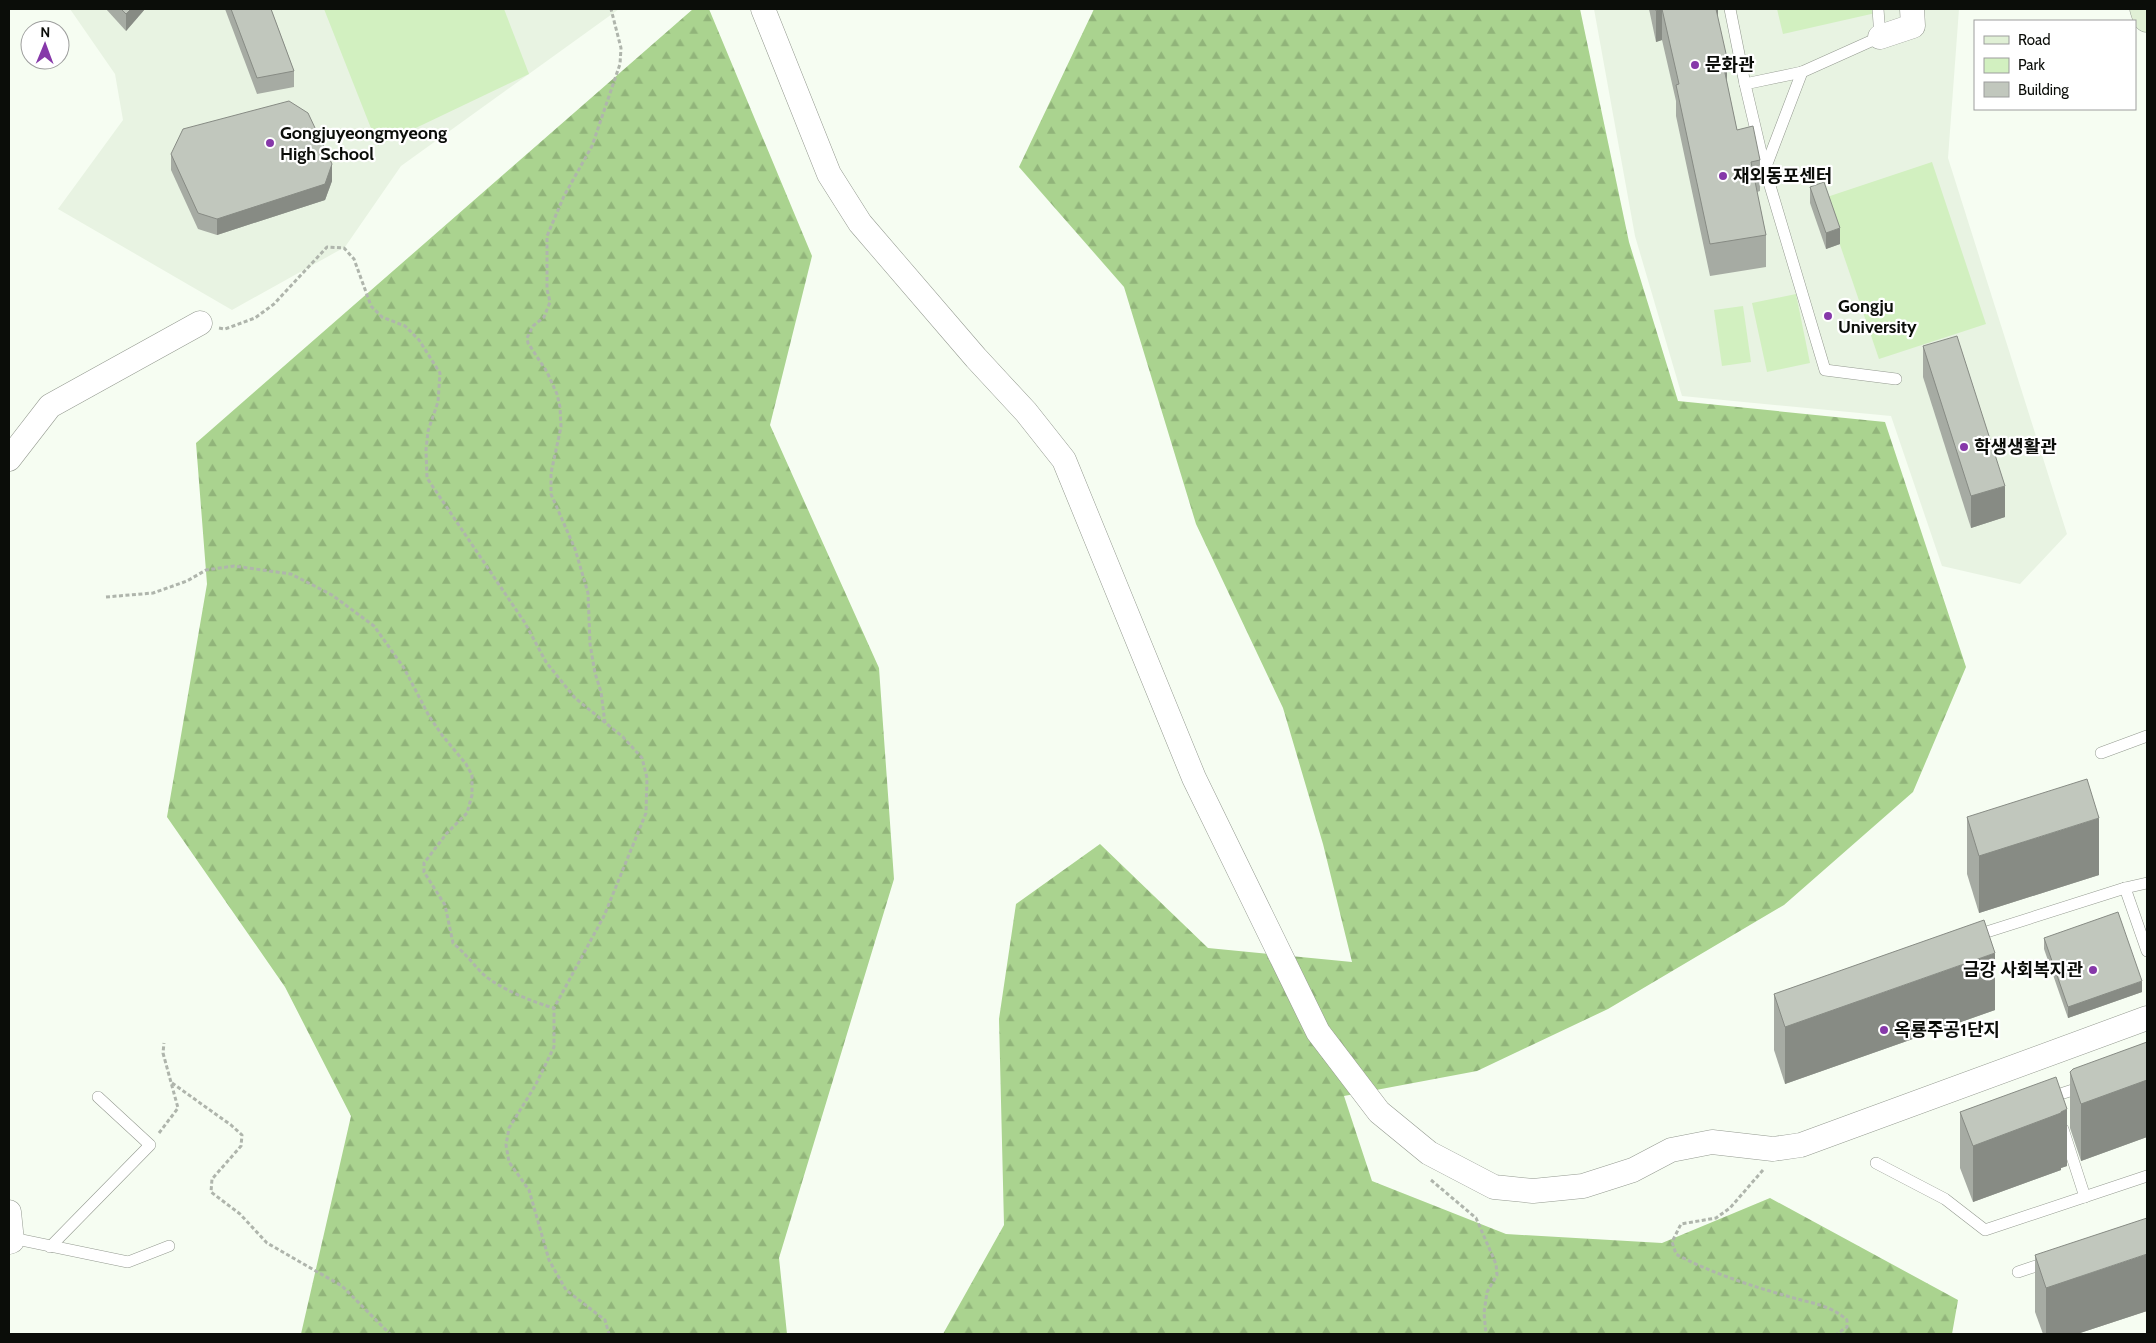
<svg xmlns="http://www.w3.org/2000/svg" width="2156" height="1343" font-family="Cabin,'Noto Sans KR',sans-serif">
  <defs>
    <pattern id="forest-firs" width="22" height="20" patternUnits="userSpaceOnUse" patternTransform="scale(1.25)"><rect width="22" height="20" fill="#aad38f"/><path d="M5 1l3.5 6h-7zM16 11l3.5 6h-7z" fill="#91b47a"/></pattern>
  </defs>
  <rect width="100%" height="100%" fill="#f6fdf2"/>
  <g fill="#e8f3e2">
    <path d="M 70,9 L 619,9 L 401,166 L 345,247 L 232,310 L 58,209 L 123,120 L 115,74 Z"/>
    <path d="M 1594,9 L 1959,9 L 1948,158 L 2067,534 L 2020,584 L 1942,566 L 1891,416 L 1682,396 L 1635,236 Z"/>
  </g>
  <g fill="url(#forest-firs)">
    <path d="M 693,9 L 709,9 L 812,256 L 770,425 L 879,668 L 894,879 L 779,1258 L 787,1334 L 301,1334 L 351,1116 L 285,987 L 167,817 L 207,584 L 196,443 Z"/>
    <path d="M 1094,9 L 1580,9 L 1629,242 L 1678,401 L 1885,422 L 1966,667 L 1913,792 L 1784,905 L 1608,1009 L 1477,1071 L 1344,1096 L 1372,1181 L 1506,1234 L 1662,1243 L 1770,1198 L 1958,1300 L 1952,1334 L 943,1334 L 1004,1225 L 999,1019 L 1016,904 L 1100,844 L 1208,948 L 1352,962 L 1323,844 L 1283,708 L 1196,524 L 1124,287 L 1019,167 Z"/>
  </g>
  <g fill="#d2f0c0">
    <path d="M 324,9 L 504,9 L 529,74 L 378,146 Z"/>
    <path d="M 1777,9 L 1879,9 L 1880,12 L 1783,34 Z"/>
    <path d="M 1932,162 L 1986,324 L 1879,359 L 1824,198 Z"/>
    <path d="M 1796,294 L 1810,363 L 1767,372 L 1752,303 Z"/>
    <path d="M 1743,306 L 1751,362 L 1722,366 L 1714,310 Z"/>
  </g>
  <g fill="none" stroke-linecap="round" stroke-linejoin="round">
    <g stroke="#949a90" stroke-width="12">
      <g id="service">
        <path d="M 1730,9 L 1745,84"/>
        <path d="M 1878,9 L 1880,37 L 1802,72 L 1765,169 L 1825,370 L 1896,379"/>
        <path d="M 1765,169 L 1745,84 L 1802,72"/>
        <path d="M 2101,753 L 2147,736"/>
        <path d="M 2125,888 L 2147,951"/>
        <path d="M 1974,936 L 2125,888 L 2147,883"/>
        <path d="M 2048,1098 L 2085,1086"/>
        <path d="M 2063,1129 L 2085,1197"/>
        <path d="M 1876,1163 L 1945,1199 L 1985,1230 L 2147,1176"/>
        <path d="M 12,1238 L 128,1262 L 169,1246"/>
        <path d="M 50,1247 L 150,1145 L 98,1097"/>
        <path d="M 2018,1272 L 2048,1262"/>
      </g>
    </g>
    <g stroke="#949a90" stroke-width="25">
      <g id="minor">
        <path d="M 763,9 L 829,174 L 860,223 L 976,358 L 1026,412 L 1064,460 L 1194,778 L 1318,1032 L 1379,1112 L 1429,1153 L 1494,1187 L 1533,1191 L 1583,1186 L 1633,1170 L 1671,1150 L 1712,1142 L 1773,1149 L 1801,1145 L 2147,1018"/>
        <path d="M 1880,37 L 1913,26 L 1912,9"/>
        <path d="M 9,459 L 50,406 L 200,323"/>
        <path d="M 9,1212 L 12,1241 L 9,1242"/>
      </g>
    </g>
    <g stroke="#949a90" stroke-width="29">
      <path id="secondary" d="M 2144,9 L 2147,18"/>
    </g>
    <g stroke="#afb5ac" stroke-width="3" stroke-dasharray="4 2.5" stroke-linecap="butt">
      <path d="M 219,328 L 225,329 L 255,318 L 274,304 L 327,247 L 344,248 L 354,259 L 371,306 L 382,317 L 405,326 L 419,340 L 440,373 L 438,402 L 428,431 L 426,450 L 427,478 L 525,623 L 546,662 L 575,698 L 623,737 L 642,758 L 647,778 L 646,813 L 604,916 L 554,1008 L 554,1047 L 535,1086 L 509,1128 L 506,1145 L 509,1162 L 529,1190 L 549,1260 L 566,1290 L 605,1320 L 609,1334"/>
      <path d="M 106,597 L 153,593 L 187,581 L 206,570 L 234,566 L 291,574 L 332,595 L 374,626 L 404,668 L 429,716 L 442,735 L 466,764 L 472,775 L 472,795 L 467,813 L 447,833 L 424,863 L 424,872 L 445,905 L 453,943 C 465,953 473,964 483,974 C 498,988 535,1003 554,1008"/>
      <path d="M 605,723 L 601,692 L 595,673 L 590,644 L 588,593 L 575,549 L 551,494 L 551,473 L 561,427 L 560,407 L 557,394 L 547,372 L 528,343 L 527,338 L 533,326 L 544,317 L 550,302 L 547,289 L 547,236 L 564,196 L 592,146 L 620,64 L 621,48 L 611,9"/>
      <path d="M 172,1083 L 231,1125 L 242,1135 L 241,1146 L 212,1179 L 211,1192 L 240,1214 L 267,1243 L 342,1286 L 390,1334"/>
      <path d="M 159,1133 L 178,1108 L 163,1053 L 164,1043"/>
      <path d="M 1763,1170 L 1730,1208 L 1716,1218 L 1681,1224 L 1672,1242 L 1676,1254 C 1706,1271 1754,1287 1787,1296 C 1809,1303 1829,1304 1847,1320 L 1847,1327 L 1837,1334"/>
      <path d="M 1431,1180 L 1476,1218 L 1496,1264 L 1497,1275 L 1487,1292 L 1484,1313 L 1486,1334"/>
    </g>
    <use href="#service" stroke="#fff" stroke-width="11"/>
    <use href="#minor" stroke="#fff" stroke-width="24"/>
    <use href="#secondary" stroke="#e0f0d5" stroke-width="28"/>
  </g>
  <g fill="#a6aba3">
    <path d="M 106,9 L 145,9 L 126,31 Z"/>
    <path d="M 225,9 L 271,9 L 294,71 L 294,87 L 257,94 Z"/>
    <path d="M 1649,9 L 1718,9 L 1718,15 L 1717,16 L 1727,83 L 1737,130 L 1760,160 L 1760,191 L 1757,192 L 1766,235 L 1766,267 L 1710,276 L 1676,116 L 1676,101 L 1662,40 L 1656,42 Z"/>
    <path d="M 171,154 L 332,181 L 325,200 L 217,235 L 198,229 L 171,170 Z"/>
    <path d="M 1810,187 L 1840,244 L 1826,249 L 1810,203 Z"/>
    <path d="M 1923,346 L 2005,517 L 1971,528 L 1923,377 Z"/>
    <path d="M 1967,817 L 2099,875 L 1979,913 L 1967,874 Z"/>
    <path d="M 2044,938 L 2142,992 L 2068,1018 L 2044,949 Z"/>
    <path d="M 1774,994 L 1995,1010 L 1785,1084 L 1774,1050 Z"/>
    <path d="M 2147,1042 L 2147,1137 L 2081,1161 L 2070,1128 L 2070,1072 Z"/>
    <path d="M 1960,1112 L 2067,1166 L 2061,1168 L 2061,1170 L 1973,1202 L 1960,1168 Z"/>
    <path d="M 2035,1255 L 2147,1311 L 2077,1334 L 2043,1334 L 2035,1312 Z"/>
  </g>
  <g fill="#878b84">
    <path d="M 131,9 L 145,9 L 126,31 L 126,14 Z"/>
    <path d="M 1662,9 L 1662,40 L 1656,42 L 1656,11 Z"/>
    <path d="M 1712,9 L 1718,9 L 1718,15 L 1712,24 Z"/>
    <path d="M 1727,58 L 1727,89 L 1722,59 Z"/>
    <path d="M 332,164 L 332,181 L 325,200 L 217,235 L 217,219 Z"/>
    <path d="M 1840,228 L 1840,244 L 1826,249 L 1826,233 Z"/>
    <path d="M 2005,486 L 2005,517 L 1971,528 L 1971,496 Z"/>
    <path d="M 2099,818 L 2099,875 L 1979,913 L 1979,856 Z"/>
    <path d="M 1995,953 L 1995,1010 L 1785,1084 L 1785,1027 Z"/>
    <path d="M 2142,981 L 2142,992 L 2068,1018 L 2068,1007 Z"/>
    <path d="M 2147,1080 L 2147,1137 L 2081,1161 L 2081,1104 Z"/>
    <path d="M 2067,1109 L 2067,1166 L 2061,1168 L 2061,1170 L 1973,1202 L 1973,1146 Z"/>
    <path d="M 2147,1254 L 2147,1311 L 2077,1334 L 2046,1334 L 2046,1288 Z"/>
  </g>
  <g fill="#c1c7bd" stroke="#878b84">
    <path d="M 121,9 L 131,9 L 126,14 Z"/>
    <path d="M 231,9 L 271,9 L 294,71 L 257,78 Z"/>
    <path d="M 1656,9 L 1716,9 L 1727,58 L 1722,59 L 1737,130 L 1753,126 L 1760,160 L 1751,162 L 1766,235 L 1710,244 L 1676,85 L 1679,84 L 1662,9 L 1656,11 Z"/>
    <path d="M 289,101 L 308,113 L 332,164 L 325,184 L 217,219 L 198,213 L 171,154 L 183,129 Z"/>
    <path d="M 1824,182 L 1840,228 L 1826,233 L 1810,187 Z"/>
    <path d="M 1957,336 L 2005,486 L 1971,496 L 1923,346 Z"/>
    <path d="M 2087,779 L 2099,818 L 1979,856 L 1967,817 Z"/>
    <path d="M 2118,912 L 2142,981 L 2068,1007 L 2044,938 Z"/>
    <path d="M 1984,920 L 1995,953 L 1785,1027 L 1774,994 Z"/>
    <path d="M 2147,1042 L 2147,1080 L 2081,1104 L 2070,1072 L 2073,1069 Z"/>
    <path d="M 2056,1077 L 2067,1109 L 2061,1112 L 2061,1113 L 1973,1146 L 1960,1112 Z"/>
    <path d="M 2147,1218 L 2147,1254 L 2046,1288 L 2035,1255 Z"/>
  </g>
  <g fill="#8638a9" stroke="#fff" stroke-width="2">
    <circle cx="1695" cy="65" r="5"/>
    <circle cx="270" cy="143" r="5"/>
    <circle cx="1723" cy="176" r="5"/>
    <circle cx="1828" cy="316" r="5"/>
    <circle cx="1964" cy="447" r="5"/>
    <circle cx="2093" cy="970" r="5"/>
    <circle cx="1884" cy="1030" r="5"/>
  </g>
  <g text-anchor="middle" stroke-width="4.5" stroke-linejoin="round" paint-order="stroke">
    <g font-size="18" font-weight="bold" fill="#0b0d09" stroke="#fff" text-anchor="start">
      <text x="1705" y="71">문화관</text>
      <text x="280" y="139">Gongjuyeongmyeong<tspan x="280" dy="21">High School</tspan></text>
      <text x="1733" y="182">재외동포센터</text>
      <text x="1838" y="312">Gongju<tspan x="1838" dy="21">University</tspan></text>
      <text x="1974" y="453">학생생활관</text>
      <text x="2083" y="976" text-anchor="end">금강 사회복지관</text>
      <text x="1894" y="1036">옥룡주공1단지</text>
    </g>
  </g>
  <rect width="2156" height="1343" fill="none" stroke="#0b0d09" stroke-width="20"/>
  <rect x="1974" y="20" width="162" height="90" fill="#ffffff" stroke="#9d9e9d"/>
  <rect x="1984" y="36" width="25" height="8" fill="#e0f0d5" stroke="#9d9e9d"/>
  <text x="2018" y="45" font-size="15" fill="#0b0d09">Road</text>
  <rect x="1984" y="58" width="25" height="15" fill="#d2f0c0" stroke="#9d9e9d"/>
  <text x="2018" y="70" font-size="15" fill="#0b0d09">Park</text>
  <rect x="1984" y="82" width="25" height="15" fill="#c1c7bd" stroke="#9d9e9d"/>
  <text x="2018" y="95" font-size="15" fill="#0b0d09">Building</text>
  <g transform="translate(45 45) rotate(1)"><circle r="24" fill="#ffffff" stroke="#9d9e9d"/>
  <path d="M0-4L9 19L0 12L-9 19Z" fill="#8638a9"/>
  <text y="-8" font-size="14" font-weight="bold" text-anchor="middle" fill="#0b0d09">N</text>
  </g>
</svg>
